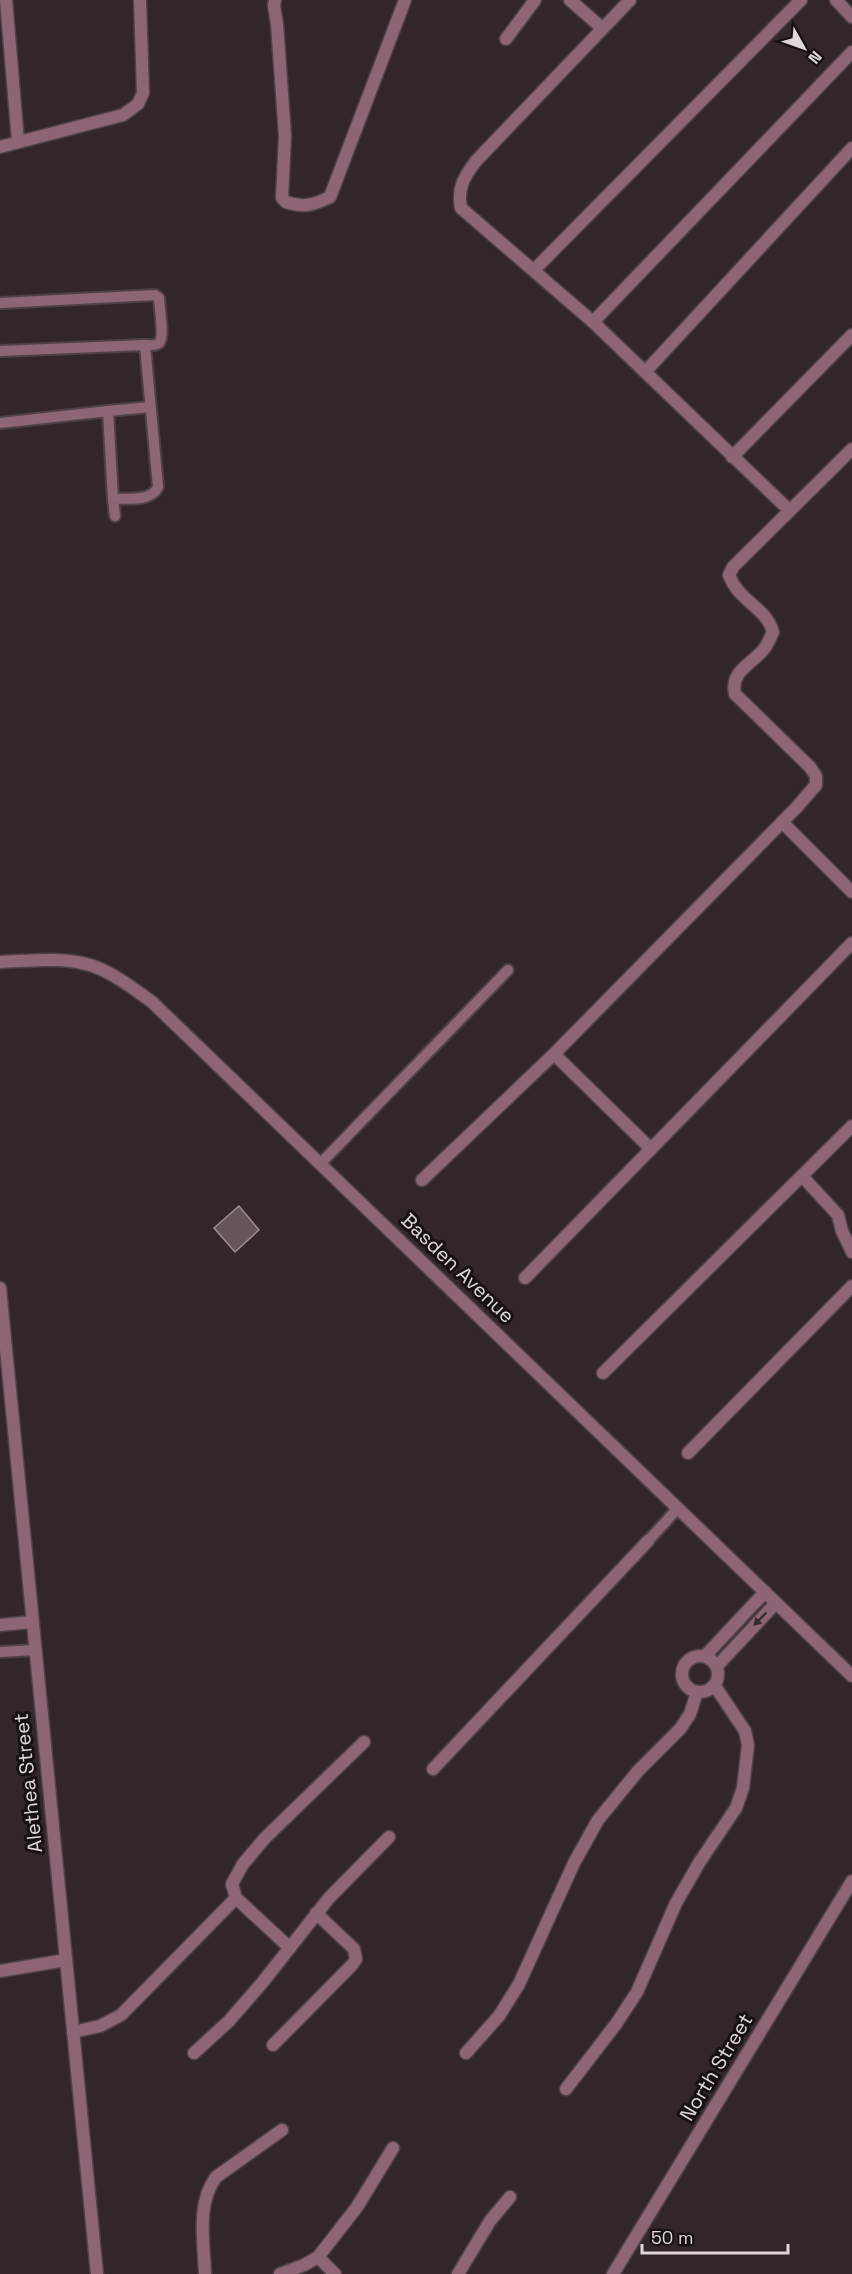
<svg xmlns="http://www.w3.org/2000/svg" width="852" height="2274" font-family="'Space Grotesk',sans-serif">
  <rect width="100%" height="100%" fill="#33262b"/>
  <path fill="#63555a" stroke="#9e8d93" stroke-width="1.5" d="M 239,1206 L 259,1230 L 235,1252 L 214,1228 Z"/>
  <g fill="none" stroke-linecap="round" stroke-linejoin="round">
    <g stroke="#4f4247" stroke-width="14">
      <g id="service">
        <path d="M 0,303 L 155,295 L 159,298 C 159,307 165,337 159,343 C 156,346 149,345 145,345"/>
        <path d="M 0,351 L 145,345 L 158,487 C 151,502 128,498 113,499 L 115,516"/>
        <path d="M 108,411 L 150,407"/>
        <path d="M 0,423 L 108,411 L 113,499"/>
        <path d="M 321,1163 L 508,970"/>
        <path d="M 648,1541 L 678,1508"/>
        <path d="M 0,1652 L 35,1650"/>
      </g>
    </g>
    <g stroke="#4f4247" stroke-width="15">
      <g id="minor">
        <path d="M 6,0 L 18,141"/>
        <path d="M 275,0 L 274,6 L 277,24 L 285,136 L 282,198 L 286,202 C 303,208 314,205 330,197 L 405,0"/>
        <path d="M 570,0 L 602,28"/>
        <path d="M 630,0 L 476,161 C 464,177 457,188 461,208 L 593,322 L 789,510"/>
        <path d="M 836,0 L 852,17"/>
        <path d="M 506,39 L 535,0"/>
        <path d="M 0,147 L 123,115 L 138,104 L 143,93 L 140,0"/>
        <path d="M 534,270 L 801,0"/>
        <path d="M 593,322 L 852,52"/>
        <path d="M 646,371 L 852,148"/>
        <path d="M 732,457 L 852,335"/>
        <path d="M 782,822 L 852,892"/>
        <path d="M 0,962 C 30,961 64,956 93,966 C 115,974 134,989 152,1002 L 852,1676"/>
        <path d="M 554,1054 L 651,1149"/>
        <path d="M 802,1176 L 838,1215 L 842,1231 L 852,1252"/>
        <path d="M 422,1180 L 554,1054 L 796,808 L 816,785 L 816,776 L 810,767 L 735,694 C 730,671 751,665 764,649 C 768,644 770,638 773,632 C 766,607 739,602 729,575 L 733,567 L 852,449"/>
        <path d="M 525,1278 L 852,943"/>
        <path d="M 0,1288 L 97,2274"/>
        <path d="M 603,1373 L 852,1126"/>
        <path d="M 688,1453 L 852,1286"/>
        <path d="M 0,1625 L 32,1622"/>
        <circle cx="700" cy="1674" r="18"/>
        <path d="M 705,1656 L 765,1592"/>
        <path d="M 717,1666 L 776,1603"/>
        <path d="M 433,1769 L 648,1541"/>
        <path d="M 236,1898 L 290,1948"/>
        <path d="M 0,1971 L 66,1960"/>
        <path d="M 73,2032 L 100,2026 L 121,2015 L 236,1898 L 232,1884 L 243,1864 L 265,1838 L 364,1742"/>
        <path d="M 273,2045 L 352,1965 L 356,1959 L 354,1949 L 316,1913"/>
        <path d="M 194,2053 L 229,2021 L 262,1983 L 329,1898 L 389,1837"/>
        <path d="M 466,2053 L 499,2016 L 519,1984 L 574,1863 L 598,1820 L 638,1771 L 680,1729 L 690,1714 L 697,1692"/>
        <path d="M 566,2089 L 616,2024 L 637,1992 L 676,1903 L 699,1863 L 736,1808 L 743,1788 L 748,1745 L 745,1731 L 715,1686"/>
        <path d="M 318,2257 L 335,2274"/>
        <path d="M 205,2274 C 204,2243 196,2204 216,2177 L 282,2130"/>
        <path d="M 280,2274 L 304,2265 L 318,2257 L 357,2207 L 393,2148"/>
        <path d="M 458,2274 L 490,2221 L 510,2197"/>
        <path d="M 613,2274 L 852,1881"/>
      </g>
    </g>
    <use href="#service" stroke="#8d6574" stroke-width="10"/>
    <use href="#minor" stroke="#8d6574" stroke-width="12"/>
  </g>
  <defs><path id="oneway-solid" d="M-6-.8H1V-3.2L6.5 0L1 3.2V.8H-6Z" transform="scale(1.5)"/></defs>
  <use fill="#3a2a30" href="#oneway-solid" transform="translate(760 1619) rotate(134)"/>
  <g text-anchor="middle" stroke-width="6" stroke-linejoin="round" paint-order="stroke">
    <g font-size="20" fill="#e0d7da" stroke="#171113">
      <text transform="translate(458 1268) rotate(44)" y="7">Basden Avenue</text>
      <text transform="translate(28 1783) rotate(-96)" y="7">Alethea Street</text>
      <text transform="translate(716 2067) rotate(-59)" y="7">North Street</text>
    </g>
  </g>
  <g transform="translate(804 48) rotate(130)" stroke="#171113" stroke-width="4.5" paint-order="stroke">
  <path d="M0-4.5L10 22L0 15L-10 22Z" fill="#e0d7da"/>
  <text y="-9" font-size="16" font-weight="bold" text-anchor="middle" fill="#e0d7da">N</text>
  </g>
  <path d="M642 2244v9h146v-9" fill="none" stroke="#e0d7da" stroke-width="3"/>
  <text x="651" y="2244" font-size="18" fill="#e0d7da" stroke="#171113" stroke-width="4.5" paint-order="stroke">50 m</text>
</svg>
